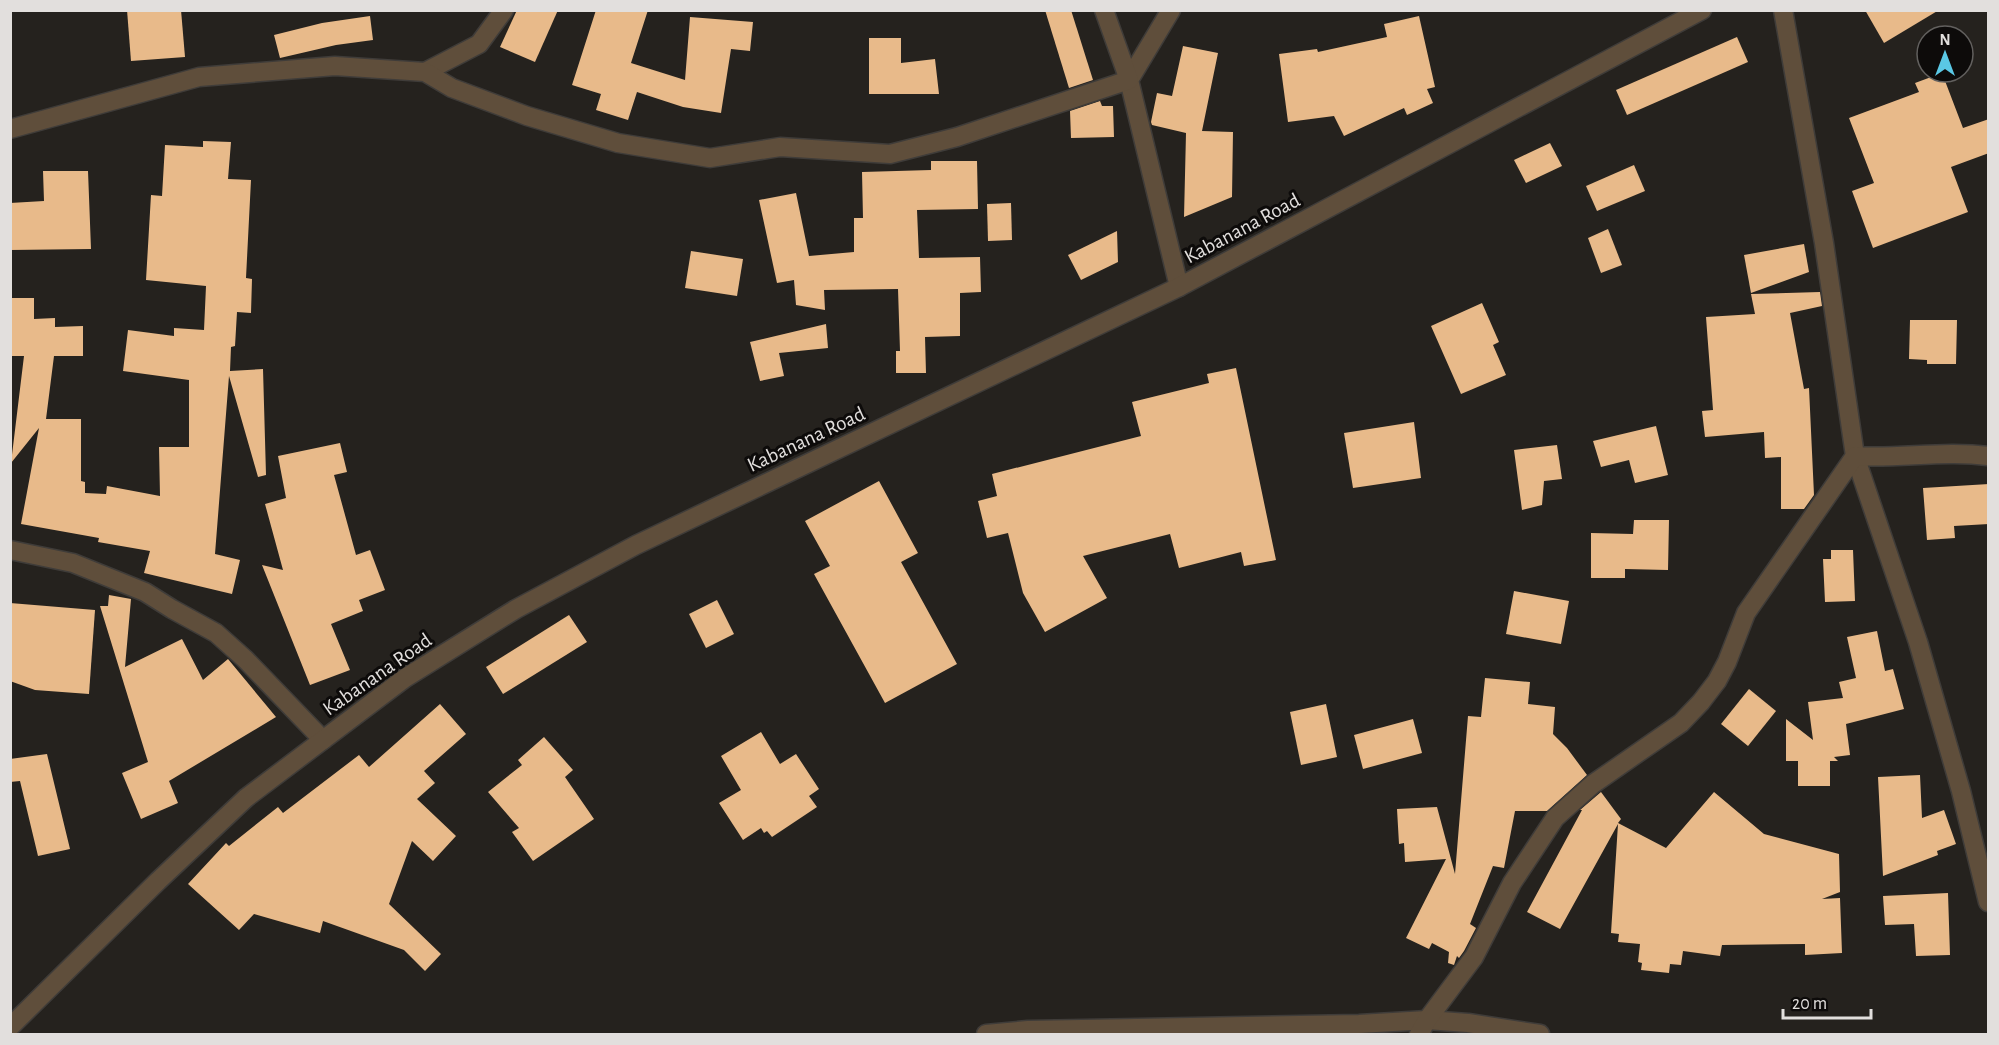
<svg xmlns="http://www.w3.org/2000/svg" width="1999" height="1045" font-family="'Alegreya Sans',sans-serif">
  <rect width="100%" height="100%" fill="#25221e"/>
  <g fill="#e8ba8a">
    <path d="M 127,10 L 181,10 L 185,57 L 131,61 Z"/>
    <path d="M 517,10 L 558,10 L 535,62 L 500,47 Z"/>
    <path d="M 596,10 L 648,10 L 631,63 L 685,80 L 690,17 L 753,22 L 750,51 L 731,49 L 721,113 L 683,107 L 637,92 L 628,120 L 596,110 L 601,94 L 572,85 Z"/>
    <path d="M 1045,10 L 1071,10 L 1093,80 L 1069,88 Z"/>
    <path d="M 1865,10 L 1939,10 L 1884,43 Z"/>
    <path d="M 370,16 L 373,40 L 336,45 L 280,58 L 274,35 L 322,23 Z"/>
    <path d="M 1419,16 L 1435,87 L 1427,89 L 1433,103 L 1407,115 L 1404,108 L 1344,136 L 1334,116 L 1288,122 L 1279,54 L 1317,49 L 1318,52 L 1387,37 L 1384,24 Z"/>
    <path d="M 1737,37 L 1748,62 L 1627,115 L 1616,90 Z"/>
    <path d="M 869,38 L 901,38 L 901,63 L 935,59 L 939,94 L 869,94 Z"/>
    <path d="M 1183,46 L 1218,53 L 1202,131 L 1233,132 L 1232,197 L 1184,217 L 1186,133 L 1152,125 L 1151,122 L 1157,93 L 1172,96 Z"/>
    <path d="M 1942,73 L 1963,128 L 1989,119 L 1989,153 L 1951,167 L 1968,212 L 1873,248 L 1852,191 L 1874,183 L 1849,118 L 1919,92 L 1915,83 Z"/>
    <path d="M 1100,101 L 1102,106 L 1113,106 L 1114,137 L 1071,138 L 1070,111 Z"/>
    <path d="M 203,141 L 231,142 L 228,179 L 251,180 L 246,278 L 252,279 L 251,313 L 237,312 L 235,346 L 231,347 L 230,371 L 263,369 L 266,475 L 258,477 L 229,376 L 215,554 L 240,560 L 232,594 L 144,573 L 150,551 L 98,542 L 99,538 L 21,524 L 39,428 L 11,463 L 24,356 L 10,356 L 10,298 L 34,298 L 34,319 L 55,318 L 55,327 L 83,326 L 83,356 L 54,356 L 46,419 L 81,419 L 81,481 L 85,482 L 85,493 L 106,494 L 107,486 L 160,496 L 159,447 L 189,447 L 189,380 L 123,371 L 128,330 L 174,336 L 174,328 L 204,330 L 206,286 L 146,280 L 151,195 L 162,196 L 165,145 L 203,147 Z"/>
    <path d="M 1550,143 L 1562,166 L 1526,183 L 1514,160 Z"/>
    <path d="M 931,161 L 977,161 L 978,209 L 917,210 L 919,258 L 980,257 L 981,292 L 960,293 L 960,336 L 925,337 L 926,373 L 896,373 L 896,351 L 900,351 L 898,289 L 824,290 L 825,310 L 796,305 L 794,280 L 777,283 L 759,200 L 796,193 L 809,256 L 854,252 L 854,218 L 863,218 L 862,172 L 931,170 Z"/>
    <path d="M 1634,165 L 1645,191 L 1597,211 L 1586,186 Z"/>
    <path d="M 43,171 L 88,171 L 91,249 L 10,250 L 10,203 L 44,201 Z"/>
    <path d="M 1011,203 L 1012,240 L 988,241 L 987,204 Z"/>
    <path d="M 1608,229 L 1622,265 L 1601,273 L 1588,238 Z"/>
    <path d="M 1117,231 L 1118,262 L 1081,280 L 1068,255 Z"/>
    <path d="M 1804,244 L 1809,272 L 1751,293 L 1744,255 Z"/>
    <path d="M 691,251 L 743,259 L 737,296 L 685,288 Z"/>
    <path d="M 1820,292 L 1822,306 L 1790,313 L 1804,389 L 1809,388 L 1814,495 L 1804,509 L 1781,509 L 1781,457 L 1765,458 L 1764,432 L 1705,437 L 1702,411 L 1713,410 L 1706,317 L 1755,314 L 1751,294 Z"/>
    <path d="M 1482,303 L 1499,342 L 1493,345 L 1506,375 L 1461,394 L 1431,326 Z"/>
    <path d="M 1910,320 L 1957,320 L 1956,364 L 1927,364 L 1927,360 L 1909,359 Z"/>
    <path d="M 826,324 L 828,348 L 779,353 L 784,376 L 760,381 L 750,342 Z"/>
    <path d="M 1236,368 L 1276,560 L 1244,566 L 1241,552 L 1179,568 L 1170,534 L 1083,556 L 1107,598 L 1045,632 L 1023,593 L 1008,533 L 987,538 L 978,501 L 997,496 L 992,474 L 1141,436 L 1132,402 L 1209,383 L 1207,374 Z"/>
    <path d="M 1414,422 L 1421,478 L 1353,488 L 1344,433 Z"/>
    <path d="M 1656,426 L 1668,475 L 1635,483 L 1629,460 L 1601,467 L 1593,441 Z"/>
    <path d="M 340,443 L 347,472 L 334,475 L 356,555 L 370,550 L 385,590 L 359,600 L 363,611 L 331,624 L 350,670 L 310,685 L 262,565 L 283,570 L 265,504 L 286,498 L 278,456 Z"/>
    <path d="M 1557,445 L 1562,479 L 1544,481 L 1542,505 L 1522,510 L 1514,450 Z"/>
    <path d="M 879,481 L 918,553 L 901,562 L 957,664 L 885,703 L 814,574 L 830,566 L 805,521 Z"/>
    <path d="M 1989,484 L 1989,524 L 1954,526 L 1955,538 L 1927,540 L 1923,488 Z"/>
    <path d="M 1634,520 L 1669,520 L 1668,570 L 1625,569 L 1625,578 L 1591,578 L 1591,533 L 1633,534 Z"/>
    <path d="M 1831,550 L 1853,550 L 1855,601 L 1825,602 L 1823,559 L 1831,559 Z"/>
    <path d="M 1514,591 L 1569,601 L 1561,644 L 1506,634 Z"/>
    <path d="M 109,595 L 131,599 L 125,667 L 182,639 L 203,680 L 228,659 L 276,717 L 169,781 L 178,803 L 141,819 L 122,773 L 148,762 L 100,606 L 108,606 Z"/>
    <path d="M 717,600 L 734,634 L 706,648 L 689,614 Z"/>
    <path d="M 10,603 L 95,610 L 89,694 L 35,690 L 10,681 Z"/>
    <path d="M 569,615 L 587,642 L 503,694 L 486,667 Z"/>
    <path d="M 1877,631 L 1885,671 L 1893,669 L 1904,709 L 1846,724 L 1850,755 L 1834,757 L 1838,761 L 1830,761 L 1830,786 L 1798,786 L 1798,761 L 1786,761 L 1786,719 L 1813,740 L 1808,702 L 1843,698 L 1839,682 L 1856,678 L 1847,637 Z"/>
    <path d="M 1485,678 L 1530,682 L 1528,704 L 1555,707 L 1553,734 L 1567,748 L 1587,775 L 1547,811 L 1515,811 L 1504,868 L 1493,866 L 1470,924 L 1476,928 L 1464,951 L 1459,958 L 1457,956 L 1454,965 L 1448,963 L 1449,952 L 1432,943 L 1429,949 L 1406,938 L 1446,859 L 1405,862 L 1404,843 L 1399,844 L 1397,809 L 1437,807 L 1455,874 L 1468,716 L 1481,717 Z"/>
    <path d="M 1749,689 L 1776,711 L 1748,746 L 1721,724 Z"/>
    <path d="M 440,704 L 466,734 L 424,771 L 435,783 L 417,799 L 456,836 L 433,861 L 412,841 L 389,904 L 441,954 L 425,971 L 404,950 L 323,921 L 320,933 L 254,914 L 239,930 L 188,884 L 226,843 L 229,846 L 278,807 L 283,813 L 359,755 L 369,767 Z"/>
    <path d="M 1326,704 L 1337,757 L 1301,765 L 1290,712 Z"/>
    <path d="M 1413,719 L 1422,753 L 1363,769 L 1354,735 Z"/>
    <path d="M 761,732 L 780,764 L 796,754 L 819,789 L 809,796 L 817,807 L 772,837 L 767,831 L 764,833 L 761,828 L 743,840 L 719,803 L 741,790 L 721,756 Z"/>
    <path d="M 544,737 L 573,770 L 565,777 L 594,819 L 533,861 L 512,832 L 519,828 L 488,792 L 522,765 L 518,760 Z"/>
    <path d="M 47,754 L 70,849 L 38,856 L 20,781 L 10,782 L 10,759 Z"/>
    <path d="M 1920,775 L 1922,818 L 1944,810 L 1956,844 L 1937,851 L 1938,855 L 1883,876 L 1878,777 Z"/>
    <path d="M 1601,792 L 1621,819 L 1618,823 L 1666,848 L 1714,792 L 1764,834 L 1839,854 L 1840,892 L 1822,899 L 1840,898 L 1842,953 L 1805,955 L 1805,944 L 1722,945 L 1720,956 L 1683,951 L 1681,965 L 1670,964 L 1669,973 L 1641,970 L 1642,963 L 1638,962 L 1640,944 L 1618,942 L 1619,934 L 1611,933 L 1618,824 L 1560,929 L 1527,912 L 1582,810 L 1580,810 Z"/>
    <path d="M 1948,893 L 1950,955 L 1916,956 L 1914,924 L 1885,925 L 1883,896 Z"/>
  </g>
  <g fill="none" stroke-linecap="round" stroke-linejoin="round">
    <g stroke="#3f3c39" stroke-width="21">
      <g id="minor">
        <path d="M 1171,10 L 1129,80 L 1179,287"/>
        <path d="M 1783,10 L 1824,243 L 1855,456 L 1918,642 L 1961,791 L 1988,902"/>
        <path d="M 425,72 L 479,44 L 504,10"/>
        <path d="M 10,129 L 199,77 L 335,66 L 425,72 L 452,88 L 527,116 L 618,143 L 710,158 L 780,147 L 890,154 L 957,137 L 1129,80 L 1104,10"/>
        <path d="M 10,550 L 73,563 L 145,592 L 172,609 L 216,633 L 245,659 L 323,740"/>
        <path d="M 10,1027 L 158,881 L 246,798 L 405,678 L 516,609 L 636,545 L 1179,287 L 1702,10"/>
        <path d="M 986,1034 L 1028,1030 L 1359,1024 L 1427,1020 L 1468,1023 L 1540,1034"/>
        <path d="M 1419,1034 L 1427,1020 L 1474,957 L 1512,883 L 1555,818 L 1593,784 L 1681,723 L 1701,702 L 1717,681 L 1727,662 L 1746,613 L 1855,456 C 1899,459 1945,450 1988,456"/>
      </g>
    </g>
    <use href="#minor" stroke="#5f4e3b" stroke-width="18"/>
  </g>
  <g text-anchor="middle" stroke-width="6" stroke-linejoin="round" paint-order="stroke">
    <g font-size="21" fill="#e2dfdd" stroke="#0d0b0a">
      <text transform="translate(1242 228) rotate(-28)" y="7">Kabanana Road</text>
      <text transform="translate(806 439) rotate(-25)" y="7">Kabanana Road</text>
      <text transform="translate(377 674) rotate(-35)" y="7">Kabanana Road</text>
    </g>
  </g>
  <rect width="1999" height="1045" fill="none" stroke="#e2dfdd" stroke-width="24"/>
  <g transform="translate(1945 54)"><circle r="28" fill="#0d0b0a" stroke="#62605e" stroke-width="1.5"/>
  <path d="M0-4.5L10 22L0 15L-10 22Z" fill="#5ac8e5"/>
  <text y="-9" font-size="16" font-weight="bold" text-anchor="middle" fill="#e2dfdd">N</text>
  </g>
  <path d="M1783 1009v9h88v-9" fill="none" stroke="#e2dfdd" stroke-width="3"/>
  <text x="1792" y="1009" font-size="18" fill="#e2dfdd" stroke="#0d0b0a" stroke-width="4.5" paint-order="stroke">20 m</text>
</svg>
